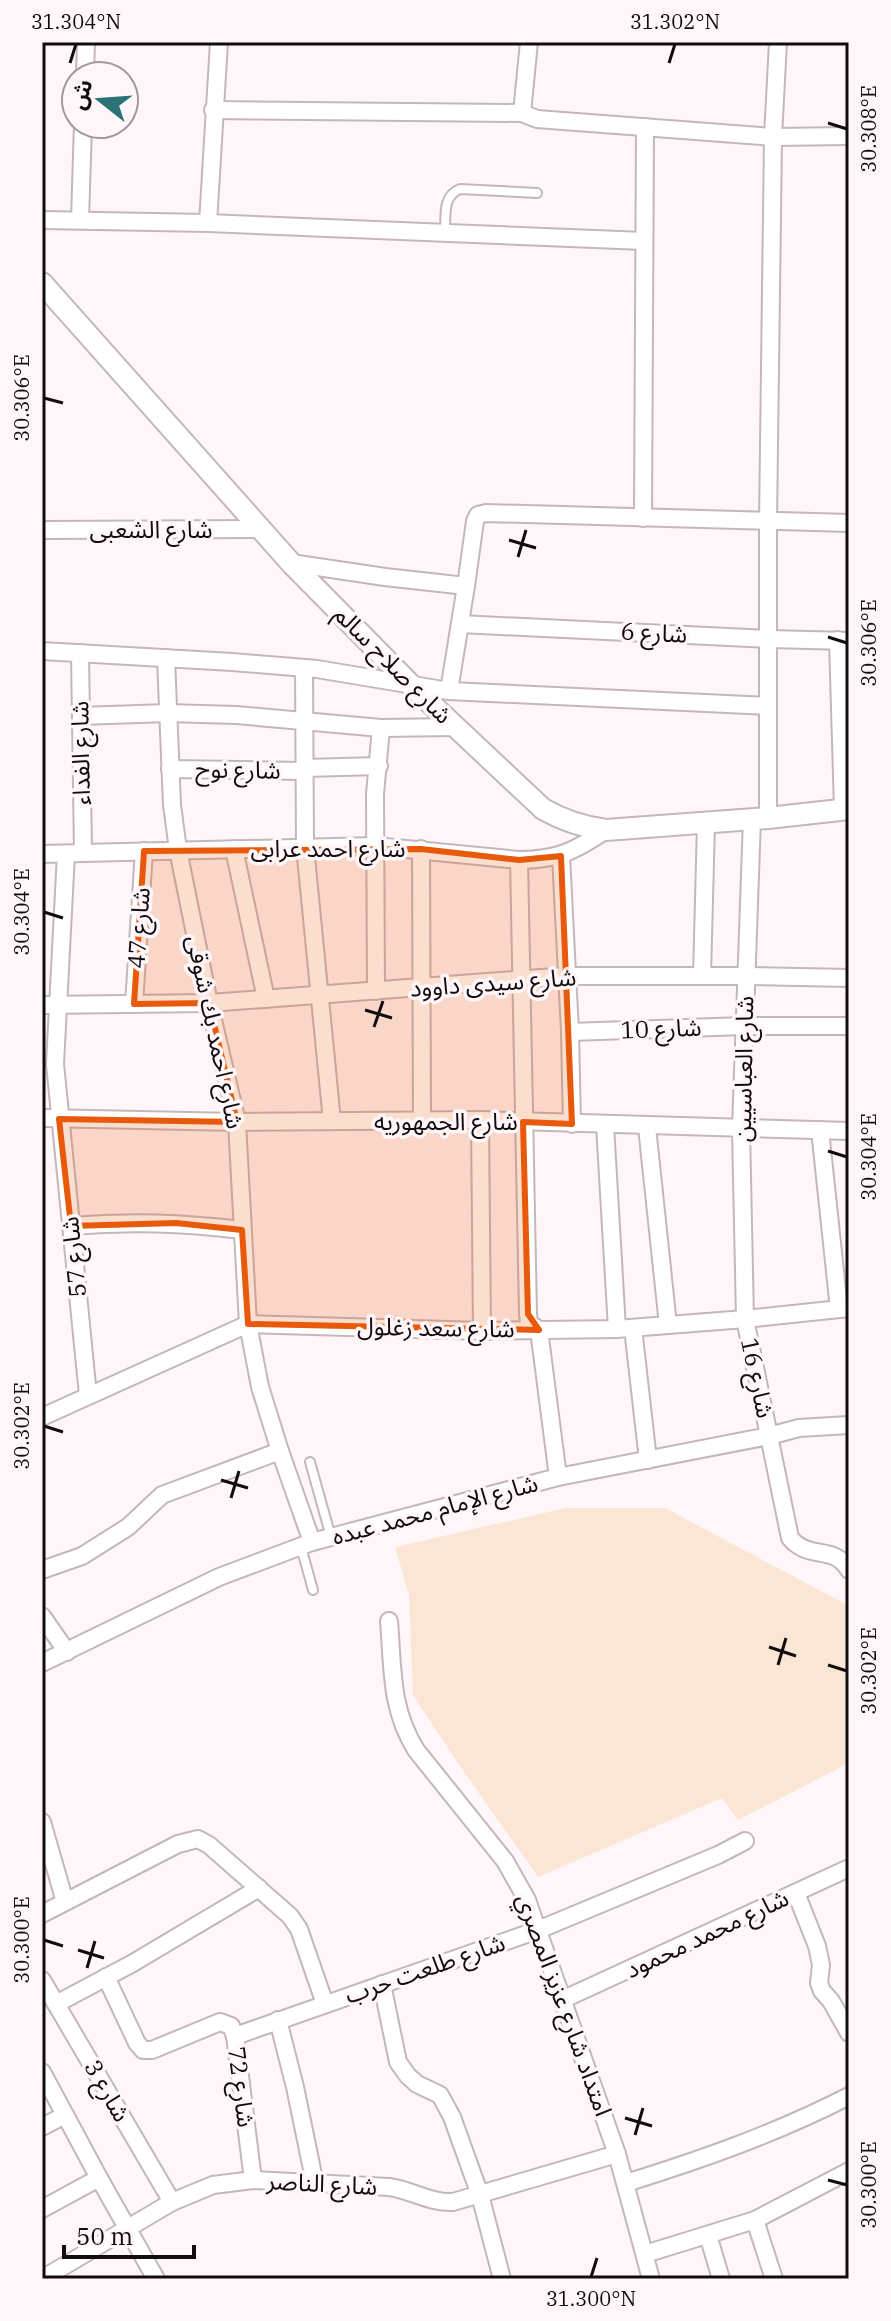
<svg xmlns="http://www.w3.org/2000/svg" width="891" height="2321" font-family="'IBM Plex Serif','Noto Sans Arabic',serif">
  <rect width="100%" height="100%" fill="#fff6f9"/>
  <path fill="#fbe6d6" d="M 566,1508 L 665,1508 L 849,1606 L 849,1763 L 738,1820 L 722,1798 L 538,1877 L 455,1759 L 413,1695 L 409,1595 L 395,1547 Z"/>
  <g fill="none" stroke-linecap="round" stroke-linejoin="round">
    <g stroke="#c4b7bb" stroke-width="12">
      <g id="service">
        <path d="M 445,233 C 446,216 442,196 460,189 L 537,193"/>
        <path d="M 310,1462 L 331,1537"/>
        <path d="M 301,1547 L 313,1590"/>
      </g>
    </g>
    <g stroke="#c4b7bb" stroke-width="20">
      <g id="minor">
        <path d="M 529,42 L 522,113 L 537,119 L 773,137 L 849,136"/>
        <path d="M 85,76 L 86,42"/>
        <path d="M 213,110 L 522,113"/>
        <path d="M 42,220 L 208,223 L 644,241"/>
        <path d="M 80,220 L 83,124"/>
        <path d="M 208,223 L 219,42"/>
        <path d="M 643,518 L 645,127"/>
        <path d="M 42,530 L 260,529"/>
        <path d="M 291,563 L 385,577 L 466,586 L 475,521 L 478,515 L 486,513 L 849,523"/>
        <path d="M 460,624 L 768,639 L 849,641"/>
        <path d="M 838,640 L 843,810"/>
        <path d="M 42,651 L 232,662 L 317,669 L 449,691 L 768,706"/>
        <path d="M 80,653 L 83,853"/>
        <path d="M 166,658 L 172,805 L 178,850 L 209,1003 L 237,1122 L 248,1324 L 260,1387 L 280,1451 L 312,1542"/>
        <path d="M 304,668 L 305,847 L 332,1121"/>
        <path d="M 449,691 L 466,586"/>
        <path d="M 81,716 L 167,713 L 236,715 L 381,728 L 455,727"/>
        <path d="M 305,768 L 379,766"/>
        <path d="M 170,769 L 305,771"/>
        <path d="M 768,818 L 768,522 L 773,137 L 778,42"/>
        <path d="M 752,819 L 741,1129 L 745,1319 L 790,1538 C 809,1561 834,1544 849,1570"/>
        <path d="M 234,849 L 266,999"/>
        <path d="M 421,849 L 422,1120"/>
        <path d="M 42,854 L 375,846 L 519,860 C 557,860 575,851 606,830"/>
        <path d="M 66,854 L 55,1064 L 88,1395"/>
        <path d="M 561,856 L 570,1032 L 572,1124"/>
        <path d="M 519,860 L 528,1314 L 529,1323 L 539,1330 L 558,1477"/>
        <path d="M 702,976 L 706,823"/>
        <path d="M 376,991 L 375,794 L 381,728"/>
        <path d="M 134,1004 L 144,851"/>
        <path d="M 42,1005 L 209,1003 L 567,976 L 747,976 L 849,978"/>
        <path d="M 570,1032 L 745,1026 L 849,1026"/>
        <path d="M 42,1118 L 237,1122 L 480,1120 L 849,1131"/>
        <path d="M 480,1120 L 482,1331"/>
        <path d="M 605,1125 L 617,1329"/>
        <path d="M 647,1127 L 668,1325"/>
        <path d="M 820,1130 L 839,1309"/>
        <path d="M 71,1226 C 132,1221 181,1223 242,1230"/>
        <path d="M 633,1328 L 648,1460"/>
        <path d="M 42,1417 L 248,1324 L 482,1331 L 617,1329 L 745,1319 L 849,1308"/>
        <path d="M 42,1570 L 82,1556 L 128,1527 L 162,1495 L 280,1451"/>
        <path d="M 42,1616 L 67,1652"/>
        <path d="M 389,1621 C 393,1669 390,1708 416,1750 L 505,1861 L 527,1900 L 617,2154 L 651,2279"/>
        <path d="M 42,1663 L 219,1577 L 312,1542 L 558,1477 L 769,1436 L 799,1428 L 849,1425"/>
        <path d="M 42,1822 L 65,1902"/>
        <path d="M 796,1893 L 817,1946 L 821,1965 L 819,1983 L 822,1991 L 831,2001 L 849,2033"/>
        <path d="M 42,1914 L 178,1844 L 198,1839 L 209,1845 L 290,1916 L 299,1929 L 325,2004"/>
        <path d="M 106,1977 L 137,2043 L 143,2050 L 152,2050 L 220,2022 L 231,2026 L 235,2036 L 253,2180"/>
        <path d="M 42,1980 L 172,2202"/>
        <path d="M 382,1984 L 398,2062 L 408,2076 L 417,2084 L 440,2095 L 452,2117 L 480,2195 L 502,2279"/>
        <path d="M 564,1999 L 849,1868"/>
        <path d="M 56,2004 L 133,1963 L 259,1888"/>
        <path d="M 278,2020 L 295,2087 L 315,2184"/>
        <path d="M 235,2036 L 538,1930 L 718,1855 L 745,1841"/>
        <path d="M 42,2072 L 99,2178 L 156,2279"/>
        <path d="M 42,2127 L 65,2115"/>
        <path d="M 626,2183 C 703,2159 777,2133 849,2096"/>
        <path d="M 42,2209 L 99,2178"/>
        <path d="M 755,2220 L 774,2279"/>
        <path d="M 708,2235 L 721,2279"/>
        <path d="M 645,2254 L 755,2220 L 849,2171"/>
        <path d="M 42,2279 L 172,2202 L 213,2185 L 253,2180 L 389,2187 C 411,2190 430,2203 453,2202 L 617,2154"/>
      </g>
    </g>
    <g stroke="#c4b7bb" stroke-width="24">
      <path id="tertiary" d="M 42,283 L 291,563 L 412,686 L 543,809 C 564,821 582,827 606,830 L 768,818 L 849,809"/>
    </g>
    <use href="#service" stroke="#fff" stroke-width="8"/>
    <use href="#minor" stroke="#fff" stroke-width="16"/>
    <use href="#tertiary" stroke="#fff" stroke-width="20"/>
  </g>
  <path fill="#e8590c" fill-opacity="0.2" stroke="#e8590c" stroke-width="6" stroke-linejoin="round" d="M 421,849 L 519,860 L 561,856 L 572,1124 L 523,1122 L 528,1314 L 539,1330 L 248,1324 L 242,1230 L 176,1223 L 71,1226 L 59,1119 L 237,1122 L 209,1003 L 134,1004 L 144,851 Z"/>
  <path fill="none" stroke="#110c0e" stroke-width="3" d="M 70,63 L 76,44M 669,63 L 675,44M 828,123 L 847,129M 44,398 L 63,403M 509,540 L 536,548M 518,557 L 526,530M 828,637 L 847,643M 44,912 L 63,918M 365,1010 L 392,1018M 374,1027 L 383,1001M 828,1151 L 847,1157M 44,1426 L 63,1432M 221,1480 L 248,1488M 231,1498 L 239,1471M 769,1647 L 796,1656M 778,1665 L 786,1638M 828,1665 L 847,1671M 44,1940 L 63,1946M 78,1950 L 104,1958M 87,1968 L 95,1941M 625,2118 L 652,2126M 635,2135 L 643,2108M 828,2180 L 847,2185M 591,2277 L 597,2258"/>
  <g text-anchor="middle" stroke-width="7" stroke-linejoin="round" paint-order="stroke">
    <g font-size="24" fill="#110c0e" stroke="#fff6f9">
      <text x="151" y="538">شارع الشعبى</text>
      <text transform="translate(654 633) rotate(3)" y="8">شارع 6</text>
      <text transform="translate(393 665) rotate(45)" y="8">شارع صلاح سالم</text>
      <text transform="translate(81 753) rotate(-91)" y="8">شارع الفداء</text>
      <text transform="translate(238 770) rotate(1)" y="8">شارع نوح</text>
      <text x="328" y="857">شارع احمد عرابى</text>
      <text transform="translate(139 928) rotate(-86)" y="8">شارع 47</text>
      <text transform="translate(493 983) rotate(-4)" y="8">شارع سيدى داوود</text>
      <text transform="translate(661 1029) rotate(-2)" y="8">شارع 10</text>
      <text transform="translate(215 1032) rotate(78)" y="8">شارع احمد بك شوقى</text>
      <text transform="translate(744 1069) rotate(-89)" y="8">شارع العباسيين</text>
      <text x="446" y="1130">شارع الجمهوريه</text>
      <text transform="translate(74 1257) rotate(-96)" y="8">شارع 57</text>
      <text transform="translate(436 1328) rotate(1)" y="8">شارع سعد زغلول</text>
      <text transform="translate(757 1378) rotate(78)" y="8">شارع 16</text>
      <text transform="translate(435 1510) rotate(-15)" y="8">شارع الإمام محمد عبده</text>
      <text transform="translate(707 1934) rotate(-25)" y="8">شارع محمد محمود</text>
      <text transform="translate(425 1969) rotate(-19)" y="8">شارع طلعت حرب</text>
      <text transform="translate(564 2005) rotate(70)" y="8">امتداد شارع عزيز المصري</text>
      <text transform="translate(241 2087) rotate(83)" y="8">شارع 72</text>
      <text transform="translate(107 2091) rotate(60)" y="8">شارع 3</text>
      <text transform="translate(322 2184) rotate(3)" y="8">شارع الناصر</text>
    </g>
  </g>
  <rect width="891" height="2321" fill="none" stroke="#fff6f9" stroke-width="88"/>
  <g transform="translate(100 100) rotate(287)"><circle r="38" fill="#fff6f9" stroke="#a0989b" stroke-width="2"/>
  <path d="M0-6L14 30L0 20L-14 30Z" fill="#2a7478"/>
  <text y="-12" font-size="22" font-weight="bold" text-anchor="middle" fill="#110c0e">ش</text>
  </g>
  <path d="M64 2245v12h130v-12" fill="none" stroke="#110c0e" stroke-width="4"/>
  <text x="76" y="2245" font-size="24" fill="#110c0e" stroke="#fff6f9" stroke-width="6" paint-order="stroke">50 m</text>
  <rect x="44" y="44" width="803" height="2233" fill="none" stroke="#110c0e" stroke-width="3"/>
  <g font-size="20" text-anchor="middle" fill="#110c0e">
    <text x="76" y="29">31.304°N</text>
    <text x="675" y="29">31.302°N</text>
    <text transform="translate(869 129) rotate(-90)" y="7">30.308°E</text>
    <text transform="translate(22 398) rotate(-90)" y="7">30.306°E</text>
    <text transform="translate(869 643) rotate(-90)" y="7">30.306°E</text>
    <text transform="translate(22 912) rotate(-90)" y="7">30.304°E</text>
    <text transform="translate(869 1157) rotate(-90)" y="7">30.304°E</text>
    <text transform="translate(22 1426) rotate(-90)" y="7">30.302°E</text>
    <text transform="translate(869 1671) rotate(-90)" y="7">30.302°E</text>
    <text transform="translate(22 1940) rotate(-90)" y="7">30.300°E</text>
    <text transform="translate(869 2185) rotate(-90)" y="7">30.300°E</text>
    <text x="591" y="2306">31.300°N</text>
  </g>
</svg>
